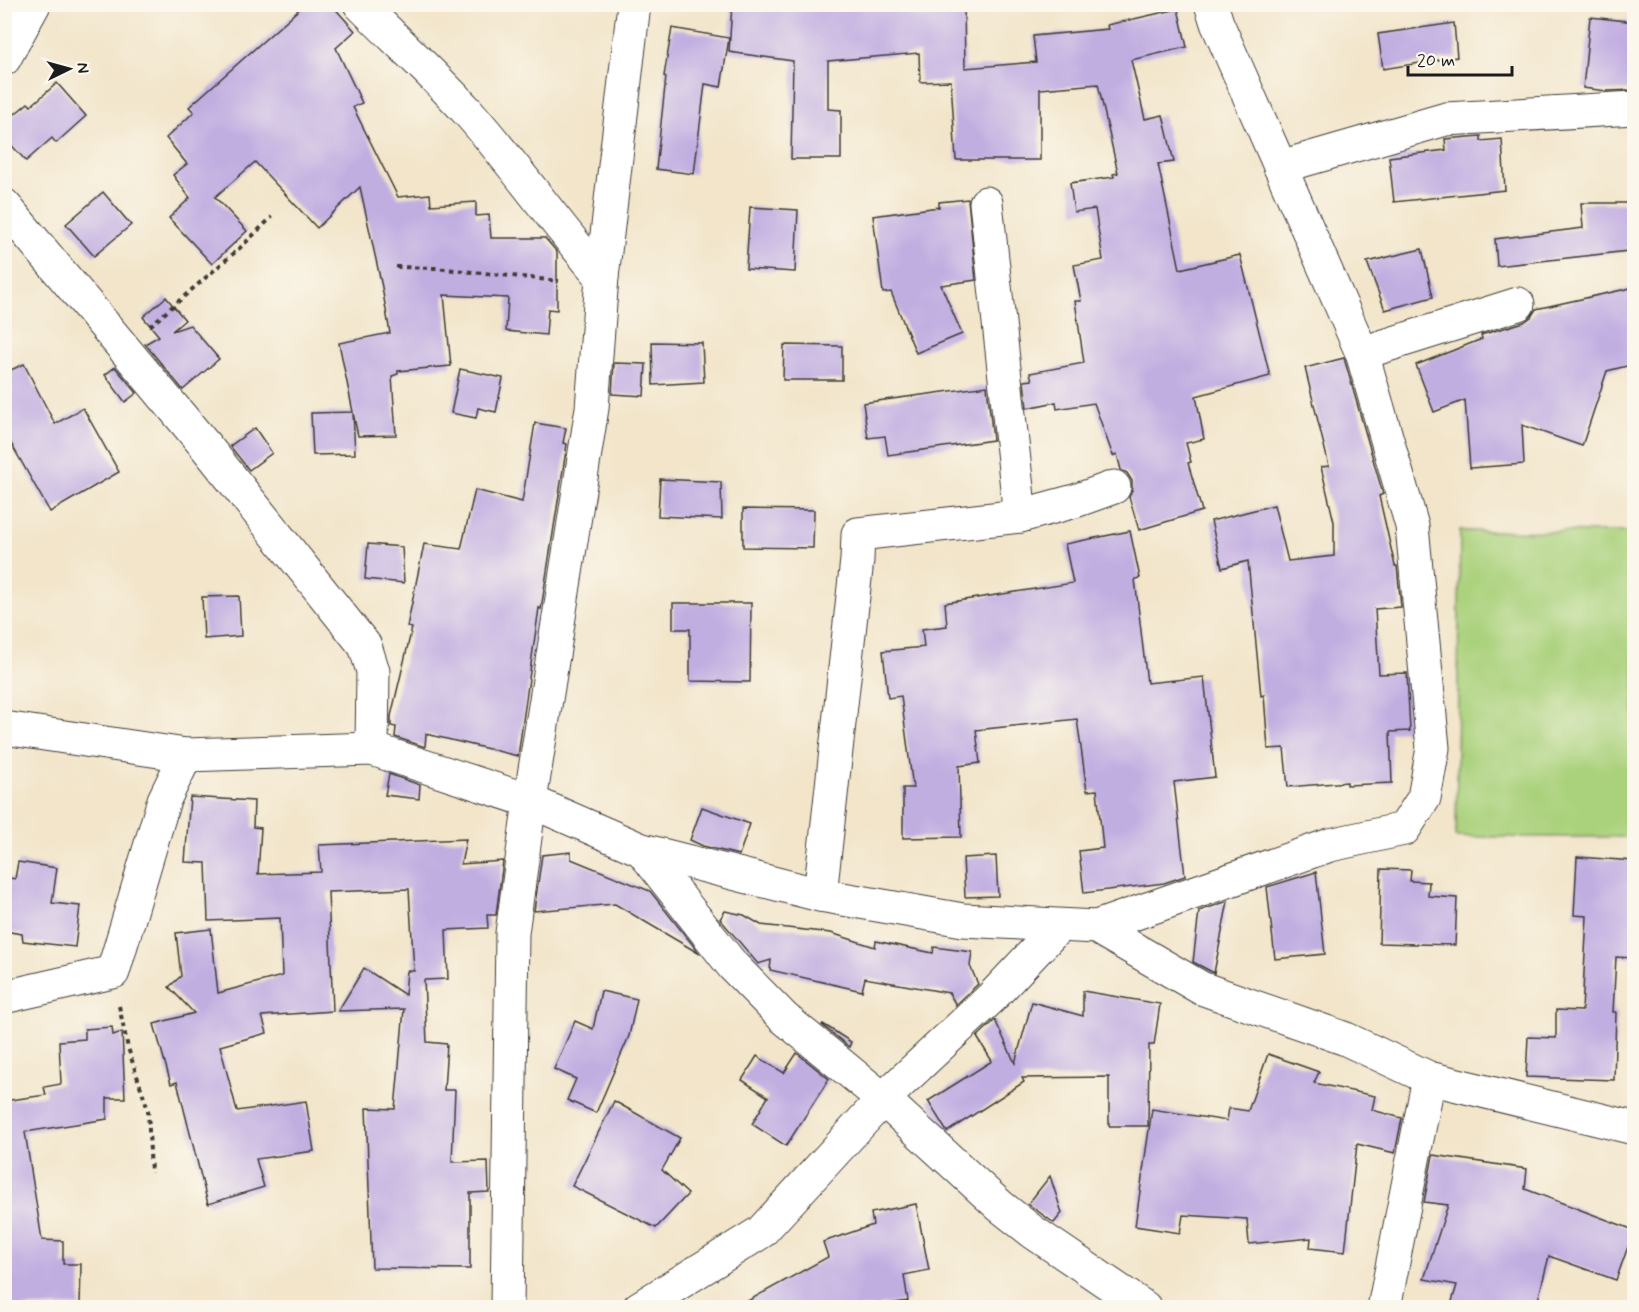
<svg xmlns="http://www.w3.org/2000/svg" width="1639" height="1312" font-family="Mynerve,sans-serif">
  <rect width="100%" height="100%" fill="#fbf7ec"/>
  <filter id="ink" filterUnits="userSpaceOnUse"><feTurbulence type="fractalNoise" baseFrequency=".0167" numOctaves="2"/><feDisplacementMap in="SourceGraphic" scale="12" xChannelSelector="R" yChannelSelector="G"/><feConvolveMatrix kernelMatrix="1 2 1 2 8 2 1 2 1" color-interpolation-filters="sRGB"/></filter>
  <filter id="wash" filterUnits="userSpaceOnUse"><feTurbulence type="fractalNoise" baseFrequency=".008" numOctaves="4" result="noise"/><feDisplacementMap in="SourceGraphic" scale="24" xChannelSelector="R" yChannelSelector="G"/><feGaussianBlur stdDeviation="1.35" result="paint"/><feColorMatrix in="noise" values="0 0 0 0 0 0 0 0 0 0 0 0 0 0 0 0 0 1.4 0 .05"/><feComposite in="paint" operator="in"/></filter>
  <g filter="url(#wash)">
    <rect width="100%" height="100%" fill="#f2e5ca"/>
    <path fill="#aad17b" stroke="#63764c" stroke-width="1.5" d="M 1460,531 L 1634,532 L 1634,837 L 1456,837 Z"/>
    <g id="blocks">
      <g fill="#c1aee1">
        <path d="M 305,4 L 331,4 L 355,31 L 336,48 L 362,103 L 353,107 L 398,197 L 430,194 L 431,205 L 476,202 L 476,216 L 489,215 L 491,238 L 545,238 L 557,252 L 557,310 L 548,309 L 546,335 L 506,331 L 508,298 L 444,295 L 451,366 L 398,371 L 398,374 L 392,376 L 396,435 L 358,436 L 353,413 L 355,454 L 313,455 L 311,413 L 353,412 L 339,343 L 390,333 L 382,287 L 360,187 L 317,228 L 255,162 L 215,197 L 247,231 L 212,264 L 169,218 L 190,198 L 173,175 L 187,164 L 166,138 L 194,112 L 189,107 Z"/>
        <path d="M 732,4 L 964,4 L 965,68 L 1036,62 L 1033,36 L 1108,29 L 1107,25 L 1178,9 L 1187,47 L 1131,60 L 1145,119 L 1163,115 L 1174,162 L 1158,164 L 1180,269 L 1240,255 L 1270,376 L 1196,396 L 1204,439 L 1186,443 L 1191,462 L 1188,463 L 1202,511 L 1139,530 L 1129,497 L 1132,490 L 1132,481 L 1127,473 L 1121,470 L 1117,454 L 1113,456 L 1094,403 L 1057,409 L 1056,402 L 1027,408 L 1024,381 L 1032,380 L 1030,373 L 1084,363 L 1075,301 L 1081,301 L 1074,265 L 1103,260 L 1095,209 L 1074,212 L 1070,183 L 1114,177 L 1113,174 L 1118,173 L 1098,84 L 1040,89 L 1040,160 L 956,160 L 951,81 L 920,82 L 919,53 L 828,61 L 828,109 L 841,110 L 841,159 L 791,159 L 793,61 L 729,52 Z"/>
        <path d="M 1590,17 L 1635,22 L 1635,90 L 1607,91 L 1583,88 Z"/>
        <path d="M 1454,23 L 1457,57 L 1383,69 L 1378,34 Z"/>
        <path d="M 672,28 L 729,38 L 721,87 L 705,84 L 694,174 L 656,169 L 666,77 L 664,76 Z"/>
        <path d="M 57,83 L 86,116 L 56,143 L 52,138 L 26,161 L 4,137 L 4,123 L 28,103 L 31,106 Z"/>
        <path d="M 1481,136 L 1481,141 L 1502,139 L 1505,190 L 1394,202 L 1389,157 L 1446,150 L 1445,139 Z"/>
        <path d="M 103,192 L 131,225 L 94,256 L 66,224 Z"/>
        <path d="M 968,199 L 976,280 L 941,285 L 962,334 L 916,353 L 891,292 L 883,293 L 873,216 L 939,207 L 939,202 Z"/>
        <path d="M 1581,203 L 1635,203 L 1635,243 L 1627,244 L 1628,251 L 1497,266 L 1495,239 L 1583,228 Z"/>
        <path d="M 750,207 L 798,210 L 795,272 L 746,269 Z"/>
        <path d="M 1422,249 L 1433,297 L 1385,310 L 1367,262 Z"/>
        <path d="M 1631,288 L 1635,302 L 1635,364 L 1607,371 L 1582,446 L 1522,425 L 1524,464 L 1470,468 L 1465,400 L 1434,412 L 1416,365 L 1482,339 L 1481,335 L 1524,322 L 1531,317 L 1536,309 Z"/>
        <path d="M 166,297 L 185,320 L 172,331 L 190,325 L 219,359 L 183,390 L 145,344 L 159,336 L 143,317 Z"/>
        <path d="M 652,342 L 702,343 L 704,382 L 653,385 Z"/>
        <path d="M 784,345 L 842,346 L 842,380 L 783,380 Z"/>
        <path d="M 1344,358 L 1383,494 L 1379,496 L 1395,566 L 1397,566 L 1401,607 L 1375,609 L 1379,674 L 1407,673 L 1410,731 L 1390,732 L 1392,783 L 1347,785 L 1347,782 L 1288,787 L 1284,748 L 1268,749 L 1264,695 L 1261,696 L 1248,561 L 1222,568 L 1211,521 L 1274,505 L 1288,561 L 1334,556 L 1334,522 L 1321,467 L 1329,466 L 1305,368 Z"/>
        <path d="M 614,363 L 646,364 L 644,396 L 612,394 Z"/>
        <path d="M 24,364 L 55,424 L 83,408 L 119,472 L 50,512 L 4,431 L 4,373 Z"/>
        <path d="M 115,367 L 137,393 L 125,402 L 105,375 Z"/>
        <path d="M 460,369 L 503,378 L 496,412 L 478,408 L 476,418 L 451,413 Z"/>
        <path d="M 987,386 L 993,440 L 888,455 L 885,436 L 868,438 L 863,403 Z"/>
        <path d="M 535,423 L 566,428 L 563,443 L 567,444 L 541,609 L 539,608 L 518,756 L 426,734 L 425,747 L 395,737 L 396,727 L 391,726 L 391,716 L 412,628 L 407,627 L 424,544 L 461,549 L 475,490 L 522,502 Z"/>
        <path d="M 255,428 L 272,453 L 249,470 L 230,446 Z"/>
        <path d="M 660,479 L 721,482 L 722,519 L 658,516 Z"/>
        <path d="M 743,509 L 814,510 L 813,548 L 743,547 Z"/>
        <path d="M 1130,531 L 1140,578 L 1135,579 L 1147,683 L 1204,677 L 1215,777 L 1174,782 L 1185,876 L 1164,883 L 1084,893 L 1079,851 L 1103,848 L 1097,790 L 1087,791 L 1077,719 L 976,730 L 980,763 L 959,766 L 961,837 L 903,838 L 903,788 L 913,788 L 901,696 L 888,698 L 883,651 L 924,647 L 922,629 L 947,626 L 945,603 L 1073,583 L 1065,544 Z"/>
        <path d="M 368,544 L 402,547 L 404,583 L 365,579 Z"/>
        <path d="M 239,596 L 241,636 L 204,639 L 202,597 Z"/>
        <path d="M 673,603 L 751,603 L 750,682 L 690,681 L 690,629 L 673,629 Z"/>
        <path d="M 389,774 L 420,785 L 419,799 L 385,795 Z"/>
        <path d="M 190,797 L 254,801 L 253,827 L 261,828 L 258,874 L 321,872 L 319,845 L 466,839 L 461,864 L 503,861 L 496,915 L 487,915 L 488,928 L 446,930 L 448,979 L 424,980 L 427,1042 L 447,1044 L 444,1090 L 455,1090 L 452,1162 L 488,1161 L 489,1192 L 470,1193 L 470,1269 L 372,1268 L 366,1108 L 395,1109 L 404,1009 L 338,1011 L 364,968 L 405,995 L 407,971 L 414,971 L 409,889 L 328,892 L 333,1011 L 262,1016 L 267,1033 L 220,1046 L 237,1111 L 306,1101 L 314,1151 L 256,1159 L 264,1187 L 208,1204 L 177,1082 L 171,1084 L 154,1024 L 194,1013 L 169,987 L 181,976 L 176,933 L 211,929 L 218,993 L 282,976 L 280,918 L 208,921 L 206,863 L 185,862 Z"/>
        <path d="M 702,807 L 750,824 L 739,855 L 703,846 L 690,840 Z"/>
        <path d="M 571,852 L 571,859 L 650,891 L 700,954 L 615,904 L 534,911 L 542,855 Z"/>
        <path d="M 996,856 L 998,896 L 965,897 L 963,858 Z"/>
        <path d="M 1577,857 L 1635,861 L 1635,958 L 1616,957 L 1613,1012 L 1616,1012 L 1614,1080 L 1526,1077 L 1528,1037 L 1556,1038 L 1556,1010 L 1582,1011 L 1587,916 L 1574,915 Z"/>
        <path d="M 18,862 L 57,868 L 52,903 L 80,906 L 75,947 L 23,941 L 22,934 L 4,931 L 4,877 L 15,879 Z"/>
        <path d="M 1381,869 L 1411,870 L 1410,881 L 1429,882 L 1428,896 L 1457,898 L 1455,945 L 1379,943 Z"/>
        <path d="M 1316,872 L 1325,954 L 1275,959 L 1267,887 Z"/>
        <path d="M 1228,901 L 1214,973 L 1193,962 L 1199,911 Z"/>
        <path d="M 725,911 L 744,915 L 761,925 L 831,933 L 875,947 L 876,941 L 933,953 L 934,947 L 972,952 L 970,966 L 978,984 L 956,1005 L 949,993 L 865,978 L 862,991 L 770,970 L 771,960 L 758,964 L 720,919 Z"/>
        <path d="M 601,991 L 637,999 L 629,1036 L 596,1113 L 567,1100 L 576,1079 L 554,1069 L 575,1021 L 593,1029 Z"/>
        <path d="M 1083,991 L 1160,1004 L 1154,1045 L 1149,1045 L 1148,1126 L 1109,1126 L 1109,1077 L 1022,1078 L 1024,1082 L 947,1132 L 928,1101 L 992,1061 L 977,1037 L 995,1020 L 1015,1063 L 1032,1002 L 1083,1016 Z"/>
        <path d="M 823,1024 L 851,1042 L 849,1047 L 822,1025 Z"/>
        <path d="M 112,1027 L 113,1035 L 122,1032 L 125,1098 L 107,1098 L 107,1119 L 25,1132 L 42,1240 L 63,1241 L 63,1264 L 81,1264 L 80,1306 L 4,1308 L 4,1101 L 46,1095 L 44,1087 L 61,1084 L 59,1041 L 85,1039 L 85,1029 Z"/>
        <path d="M 797,1053 L 829,1079 L 786,1146 L 752,1124 L 768,1097 L 742,1080 L 757,1056 L 784,1073 Z"/>
        <path d="M 1268,1054 L 1319,1072 L 1314,1083 L 1375,1096 L 1372,1110 L 1402,1118 L 1395,1153 L 1357,1144 L 1345,1252 L 1310,1248 L 1311,1238 L 1249,1244 L 1247,1219 L 1183,1215 L 1180,1233 L 1135,1226 L 1152,1109 L 1227,1121 L 1229,1108 L 1248,1111 Z"/>
        <path d="M 614,1101 L 680,1138 L 662,1170 L 688,1194 L 656,1228 L 572,1186 Z"/>
        <path d="M 1433,1155 L 1527,1169 L 1525,1189 L 1634,1230 L 1616,1280 L 1549,1256 L 1536,1308 L 1450,1308 L 1457,1285 L 1424,1279 L 1448,1205 L 1424,1202 Z"/>
        <path d="M 1050,1176 L 1062,1213 L 1054,1223 L 1028,1204 Z"/>
        <path d="M 916,1204 L 929,1270 L 904,1275 L 908,1301 L 880,1305 L 881,1308 L 735,1308 L 828,1257 L 823,1242 L 873,1225 L 871,1213 Z"/>
      </g>
    </g>
  </g>
  <g filter="url(#ink)">
    <use href="#blocks" fill-opacity="0" stroke="#3c3a36" stroke-width="1.5"/>
    <g fill="none" stroke-linecap="round" stroke-linejoin="round">
      <g stroke="#3c3a36" stroke-width="35">
        <g id="minor">
          <path d="M 360,4 C 396,40 434,75 468,112 C 515,165 555,223 602,277"/>
          <path d="M 4,59 L 34,4"/>
          <path d="M 1280,167 L 1446,119 L 1634,108"/>
          <path d="M 986,203 L 1020,516"/>
          <path d="M 4,205 L 208,449 L 365,646 L 373,671 L 372,749"/>
          <path d="M 1362,353 L 1518,304"/>
          <path d="M 642,850 L 733,966 L 784,1018 L 883,1099 L 1000,1206 L 1033,1232 L 1145,1308"/>
          <path d="M 820,895 L 857,560 L 858,534 L 1020,516 L 1075,501 L 1114,487"/>
          <path d="M 1096,927 L 1330,845 L 1404,829 L 1424,798 L 1433,748 L 1412,526 L 1362,353 L 1217,23 L 1211,4"/>
          <path d="M 4,997 L 113,972 L 164,800 L 186,755"/>
          <path d="M 639,1308 L 761,1232 L 883,1099 L 991,998 L 1059,926"/>
          <path d="M 1384,1308 L 1429,1078"/>
        </g>
      </g>
      <g stroke="#3c3a36" stroke-width="35">
        <g id="tertiary">
          <path d="M 4,728 L 186,755 L 372,749 L 530,801 L 642,850 L 820,895 L 963,920 L 1096,927 L 1201,988 L 1346,1039 L 1429,1078 L 1634,1128"/>
          <path d="M 507,1308 L 512,933 L 530,801 L 592,408 L 602,277 L 634,4"/>
        </g>
      </g>
      <g stroke="#3c3a36" stroke-width="4" stroke-dasharray="4.5 4.5" stroke-linecap="butt">
        <path d="M 396,267 L 435,268 L 559,281"/>
        <path d="M 150,326 L 242,246 L 272,217"/>
        <path d="M 119,1006 L 128,1048 L 148,1110 L 151,1173"/>
      </g>
      <use href="#minor" stroke="#fff" stroke-width="33"/>
      <use href="#tertiary" stroke="#fff" stroke-width="33"/>
    </g>
  </g>
  <rect width="1639" height="1312" fill="none" stroke="#fbf7ec" stroke-width="24"/>
  <g transform="translate(69 69) rotate(85)" stroke="#fbf7ec" stroke-width="4.5" paint-order="stroke">
  <path d="M0-4.5L10 22L0 15L-10 22Z" fill="#1c1c1c"/>
  <text y="-9" font-size="16" font-weight="bold" text-anchor="middle" fill="#1c1c1c">N</text>
  </g>
  <path d="M1408 66v9h104v-9" fill="none" stroke="#1c1c1c" stroke-width="3"/>
  <text x="1417" y="66" font-size="18" fill="#1c1c1c" stroke="#fbf7ec" stroke-width="4.5" paint-order="stroke">20 m</text>
</svg>
